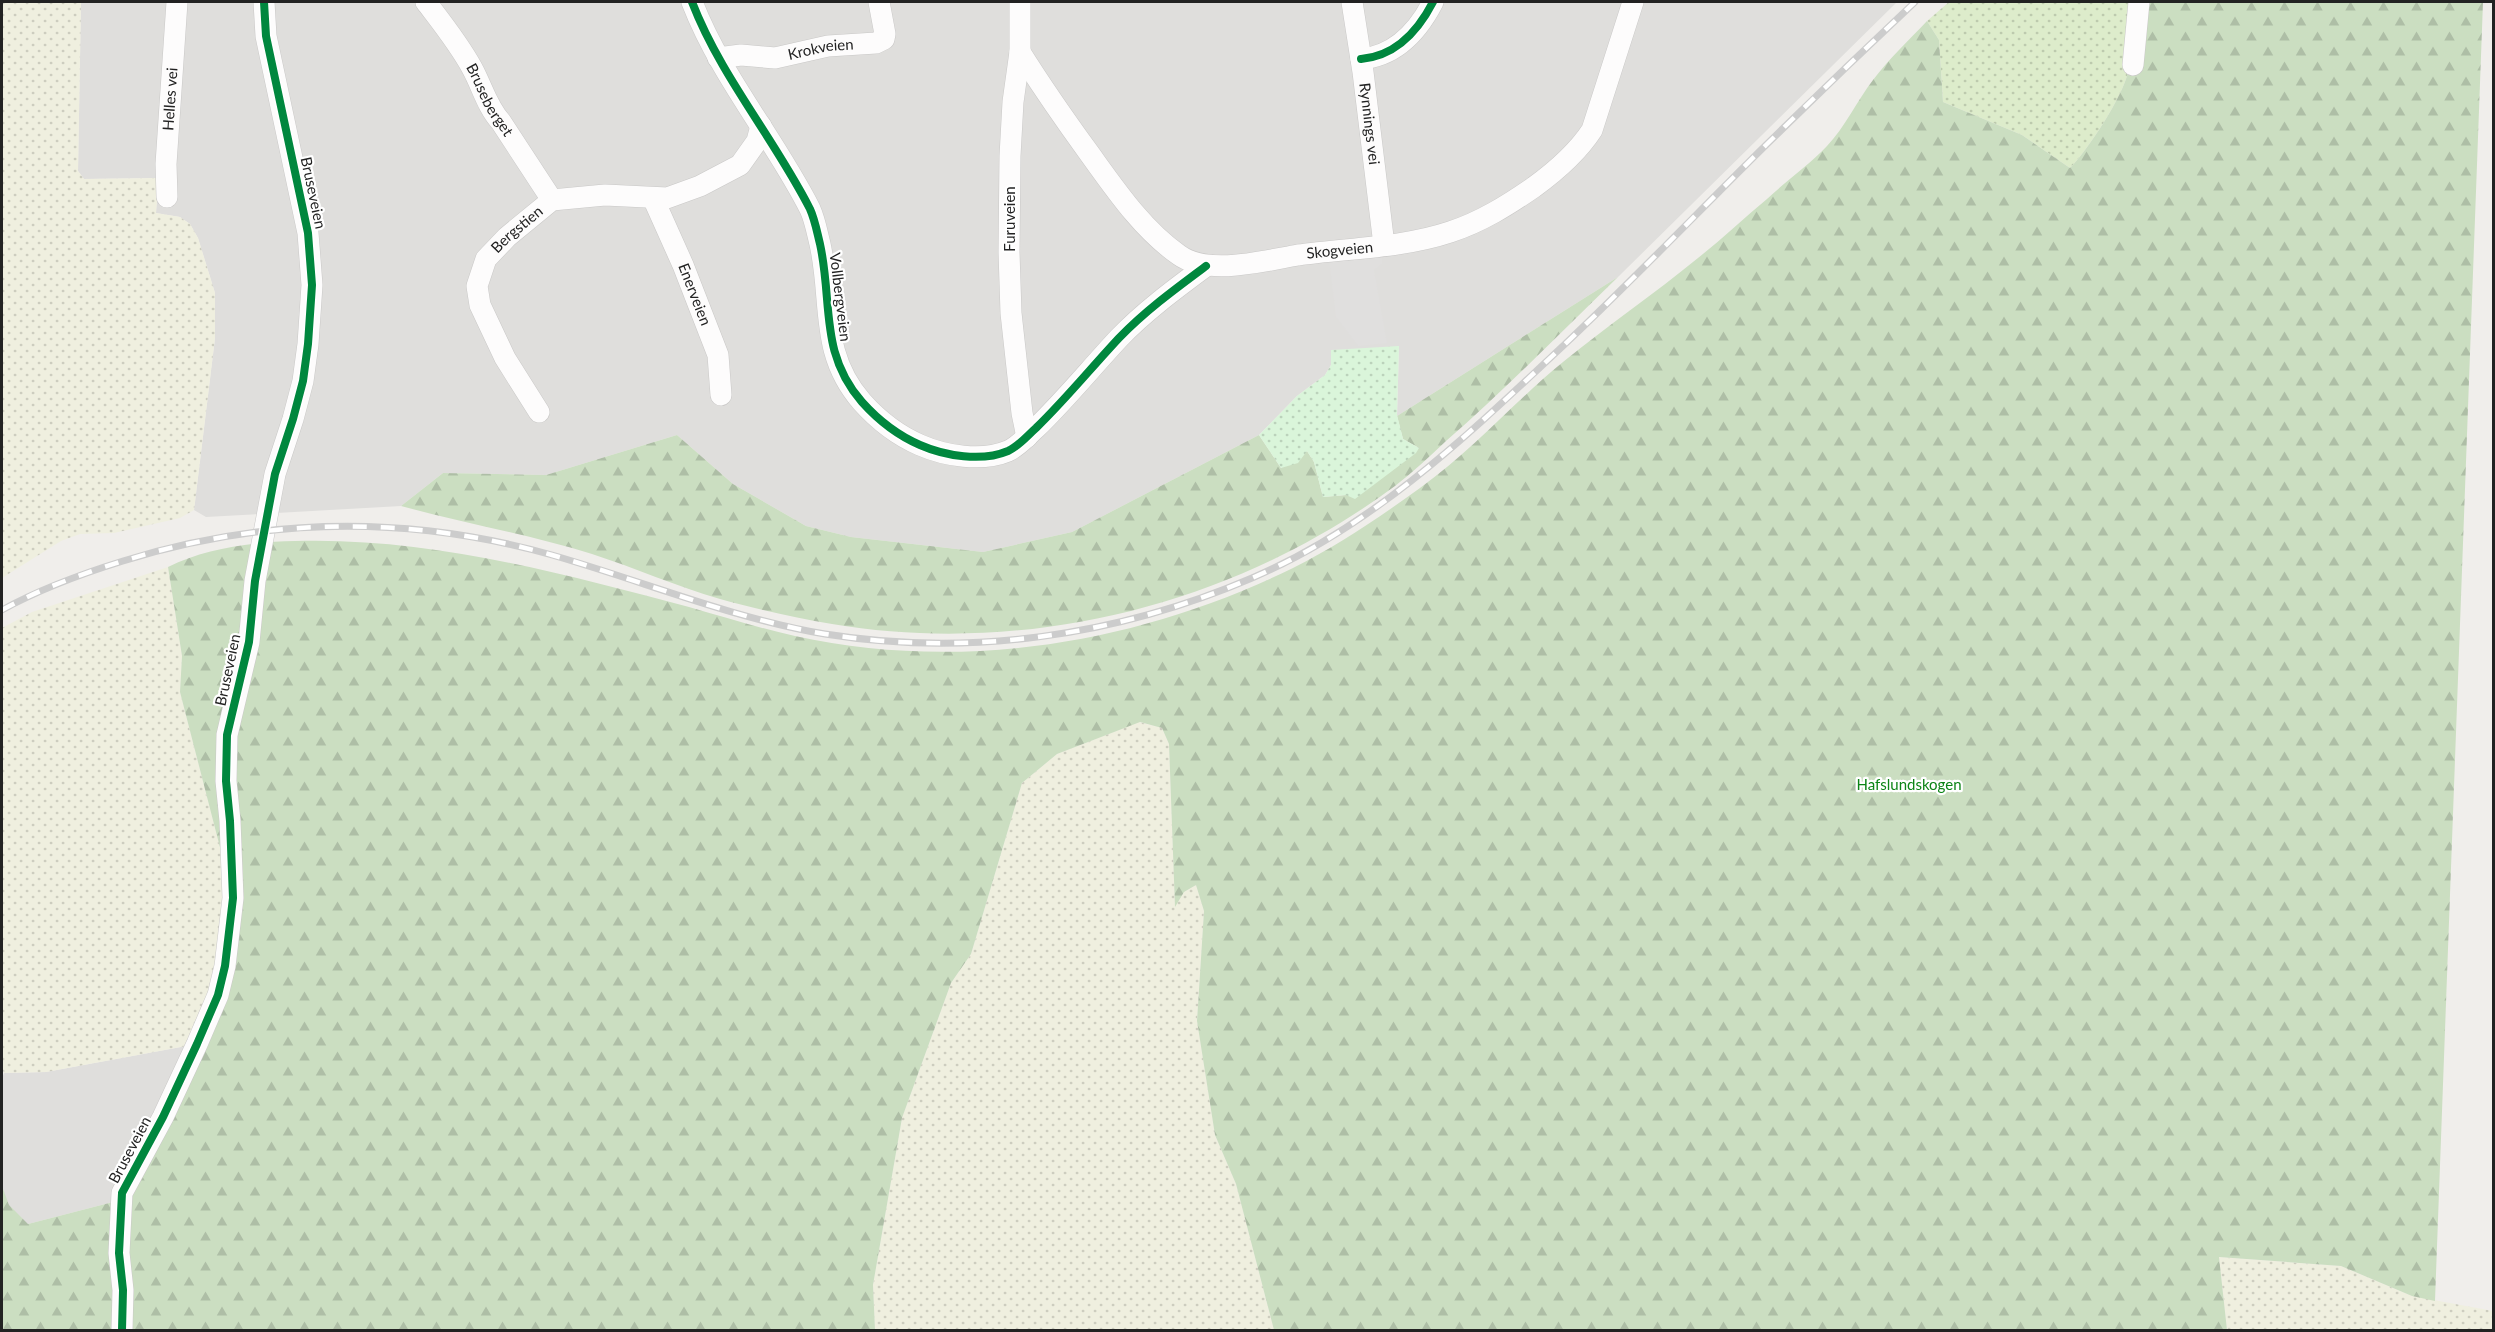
<svg xmlns="http://www.w3.org/2000/svg" width="2495" height="1332" font-family="Lato,sans-serif">
  <defs>
    <pattern id="farmland-dots" width="8" height="8" patternUnits="userSpaceOnUse" patternTransform="scale(1.5)"><rect width="8" height="8" fill="#efefdf"/><path d="M2 2h.1M6 6h.1" fill="none" stroke="#cdcdbf" stroke-width="1.8" stroke-linecap="round"/></pattern>
    <pattern id="grass-dots" width="8" height="8" patternUnits="userSpaceOnUse" patternTransform="scale(1.5)"><rect width="8" height="8" fill="#ddeccb"/><path d="M2 2h.1M6 6h.1" fill="none" stroke="#bdcaae" stroke-width="1.8" stroke-linecap="round"/></pattern>
    <pattern id="forest-firs" width="22" height="20" patternUnits="userSpaceOnUse" patternTransform="scale(1.5)"><rect width="22" height="20" fill="#cbdec1"/><path d="M5 1l3.5 6h-7zM16 11l3.5 6h-7z" fill="#aebea6"/></pattern>
    <pattern id="park-dots" width="8" height="8" patternUnits="userSpaceOnUse" patternTransform="scale(1.5)"><rect width="8" height="8" fill="#daf5da"/><path d="M2 2h.1M6 6h.1" fill="none" stroke="#bbd2bb" stroke-width="1.8" stroke-linecap="round"/></pattern>
  </defs>
  <rect width="100%" height="100%" fill="#f0eeeb"/>
  <g fill="#dfdedc">
    <path d="M 81,2 L 1897,2 L 1618,277 L 1397,416 L 1399,346 L 1331,365 L 1325,375 L 1297,396 L 1259,435 L 1072,532 L 983,552 L 851,537 L 806,526 L 733,484 L 677,435 L 546,475 L 443,473 L 401,506 L 206,517 L 194,510 L 215,338 L 215,293 L 198,238 L 190,224 L 180,217 L 156,213 L 158,178 L 84,179 L 78,171 Z"/>
    <path d="M 197,1044 L 113,1202 L 28,1224 L 8,1205 L 2,1186 L 2,1078 L 4,1073 L 46,1072 Z"/>
  </g>
  <g fill="url(#farmland-dots)">
    <path d="M 2,2 L 81,2 L 78,171 L 84,179 L 159,178 L 156,213 L 180,217 L 190,224 L 198,238 L 215,293 L 215,338 L 194,510 L 180,518 L 114,533 L 80,534 L 61,541 L 2,578 Z"/>
    <path d="M 168,567 L 182,656 L 180,692 L 233,898 L 197,1044 L 46,1072 L 4,1073 L 2,1068 L 2,628 L 32,612 Z"/>
    <path d="M 1139,722 L 1162,728 L 1169,744 L 1175,905 L 1184,892 L 1196,885 L 1204,911 L 1197,1021 L 1215,1135 L 1236,1184 L 1274,1330 L 875,1330 L 873,1285 L 902,1118 L 951,983 L 971,954 L 1022,783 L 1057,754 Z"/>
    <path d="M 2219,1257 L 2341,1266 L 2412,1296 L 2493,1311 L 2493,1330 L 2227,1330 Z"/>
  </g>
  <path fill="url(#grass-dots)" d="M 1949,2 L 2134,2 C 2132,24 2132,49 2128,72 C 2123,96 2088,150 2070,168 L 2022,135 L 1943,102 L 1939,40 L 1927,21 Z"/>
  <g fill="url(#forest-firs)">
    <path d="M 2134,2 L 2483,2 L 2435,1301 L 2412,1296 L 2341,1266 L 2219,1257 L 2227,1330 L 1274,1330 L 1236,1184 L 1215,1135 L 1197,1021 L 1204,911 L 1196,885 L 1184,892 L 1175,907 L 1169,744 L 1162,728 L 1140,722 L 1057,754 L 1022,783 L 971,954 L 951,983 L 902,1118 L 873,1285 L 875,1330 L 2,1330 L 2,1186 L 9,1205 L 28,1224 L 113,1202 L 197,1044 L 233,898 L 180,692 L 182,656 L 168,567 C 206,548 252,542 295,541 C 430,537 559,573 689,607 C 724,617 759,628 795,636 C 963,673 1140,643 1293,568 C 1337,546 1380,517 1420,488 C 1472,451 1514,402 1563,362 C 1607,326 1654,294 1698,258 C 1722,239 1744,218 1767,199 C 1786,181 1809,165 1827,146 C 1845,127 1857,101 1873,80 C 1889,59 1909,40 1927,21 L 1939,40 L 1943,102 L 2022,135 L 2070,168 C 2088,150 2123,96 2128,72 C 2132,49 2132,24 2134,2 Z"/>
    <path d="M 1618,277 C 1561,332 1506,389 1446,441 C 1430,456 1413,472 1395,486 C 1236,604 1029,657 832,624 C 795,618 756,609 720,599 C 676,586 635,568 592,554 C 530,535 464,523 401,506 L 443,473 L 546,475 L 677,435 L 733,484 L 806,526 L 851,537 L 983,552 L 1072,532 L 1259,435 L 1281,468 L 1307,451 L 1314,462 L 1323,497 L 1346,495 L 1419,448 L 1403,439 L 1397,416 Z"/>
  </g>
  <path fill="url(#park-dots)" d="M 1399,346 L 1397,415 L 1403,439 L 1419,448 L 1416,453 L 1355,499 L 1346,495 L 1323,497 L 1314,462 L 1307,451 L 1298,463 L 1281,468 L 1259,435 L 1297,396 L 1325,375 L 1331,365 L 1331,350 Z"/>
  <path fill="#e0dfde" d="M 1382,252 L 1382,264 L 1374,270 L 1387,343 L 1358,346 L 1336,317 L 1329,260 Z"/>
  <g fill="none" stroke-linecap="round" stroke-linejoin="round">
    <g stroke="#c9c8c7" stroke-width="22">
      <g id="minor">
        <path id="s1" d="M 426,2 C 442,23 459,44 472,68 C 482,86 487,107 501,122 L 552,200"/>
        <path d="M 692,2 C 721,77 774,138 810,209 C 815,220 817,232 820,244 C 833,303 819,353 862,402 C 879,421 897,435 920,445 C 945,456 982,462 1008,451 C 1019,446 1027,436 1036,428 C 1065,400 1091,368 1119,338 C 1145,311 1175,289 1206,266"/>
        <path d="M 1020,2 L 1020,52 L 1013,102 L 1010,156 L 1009,252 L 1011,313 L 1022,413 L 1027,437"/>
        <path id="s2" d="M 1352,2 L 1363,72 L 1384,245"/>
        <path id="s3" d="M 1020,52 C 1042,87 1065,120 1089,153 C 1115,189 1142,229 1179,255 C 1208,276 1264,261 1298,255 C 1348,248 1402,248 1450,232 C 1481,222 1508,205 1534,187 C 1556,171 1577,153 1592,130 L 1633,2"/>
        <path id="s4" d="M 718,58 L 741,55 L 775,58 L 828,46 L 876,43 L 884,39 L 885,34 L 879,2"/>
        <path d="M 1361,59 C 1396,56 1418,31 1433,2"/>
        <path d="M 2133,65 L 2139,2"/>
        <path id="s5" d="M 167,197 L 166,164 L 177,2"/>
        <path id="s6" d="M 653,198 L 683,265 L 718,355 L 721,395"/>
        <path id="s7" d="M 539,412 L 505,358 L 480,305 L 477,286 L 486,259 L 507,237 L 552,200 L 605,195 L 667,198 L 700,186 L 740,165 L 757,141 L 761,126"/>
        <path d="M 122,1330 L 123,1290 L 119,1253 L 122,1193 L 163,1117 L 197,1044 L 218,995 L 225,966 L 233,898 L 230,821 L 226,781 L 227,735 L 249,642 L 255,581 L 275,474 L 293,419 L 303,381 L 308,344 L 312,285 L 308,233 L 266,36 L 264,2"/>
      </g>
    </g>
    <use href="#minor" stroke="#fdfcfc" stroke-width="21"/>
    <g stroke="#ccc" stroke-width="7">
      <path id="rail" d="M 2,610 C 40,589 81,574 123,561 C 265,517 409,515 552,555 C 643,581 731,618 825,634 C 970,657 1117,636 1252,578 C 1374,526 1469,434 1564,345 C 1633,280 1698,212 1766,145 C 1815,97 1865,49 1915,2"/>
    </g>
    <use href="#rail" stroke="#fff" stroke-width="4.5" stroke-dasharray="14" stroke-linecap="butt"/>
    <g stroke="#fff" stroke-width="11">
      <g id="cycleway">
        <path d="M 692,2 C 721,77 774,138 810,209 C 815,220 817,232 820,244 C 833,303 819,353 862,402 C 879,421 897,435 920,445 C 945,456 982,462 1008,451 C 1019,446 1027,436 1036,428 C 1065,400 1091,368 1119,338 C 1145,311 1175,289 1206,266"/>
        <path d="M 1361,59 C 1396,56 1418,31 1433,2"/>
        <path d="M 122,1330 L 123,1290 L 119,1253 L 122,1193 L 163,1117 L 197,1044 L 218,995 L 225,966 L 233,898 L 230,821 L 226,781 L 227,735 L 249,642 L 255,581 L 275,474 L 293,419 L 303,381 L 308,344 L 312,285 L 308,233 L 266,36 L 264,2"/>
      </g>
    </g>
    <use href="#cycleway" stroke="#00873e" stroke-width="8"/>
  </g>
  <g text-anchor="middle" stroke-width="4.5" stroke-linejoin="round" paint-order="stroke">
    <g font-size="15" fill="#222" stroke="#fff">
      <text dy="5" stroke="none"><textPath href="#s4" startOffset="104">Krokveien</textPath></text>
      <text dy="5" stroke="none"><textPath href="#s5" startOffset="98">Helles vei</textPath></text>
      <text dy="5" stroke="none"><textPath href="#s1" startOffset="117">Bruseberget</textPath></text>
      <text dy="5" stroke="none"><textPath href="#s2" startOffset="123">Rynnings vei</textPath></text>
      <text transform="translate(313 193) rotate(78)" y="5">Bruseveien</text>
      <text transform="translate(1010 219) rotate(-90)" y="5">Furuveien</text>
      <text dy="5" stroke="none"><textPath href="#s7" startOffset="213">Bergstien</textPath></text>
      <text dy="5" stroke="none"><textPath href="#s3" startOffset="423">Skogveien</textPath></text>
      <text dy="5" stroke="none"><textPath href="#s6" startOffset="105">Enerveien</textPath></text>
      <text transform="translate(840 297) rotate(83)" y="5">Vollbergveien</text>
      <text transform="translate(228 670) rotate(-78)" y="5">Bruseveien</text>
      <text transform="translate(130 1150) rotate(-62)" y="5">Bruseveien</text>
    </g>
    <g font-size="15" fill="#0c8416" stroke="#fff">
      <text x="1909" y="790">Hafslundskogen</text>
    </g>
  </g>
  <rect width="2495" height="1332" fill="none" stroke="#222222" stroke-width="6"/>
</svg>
